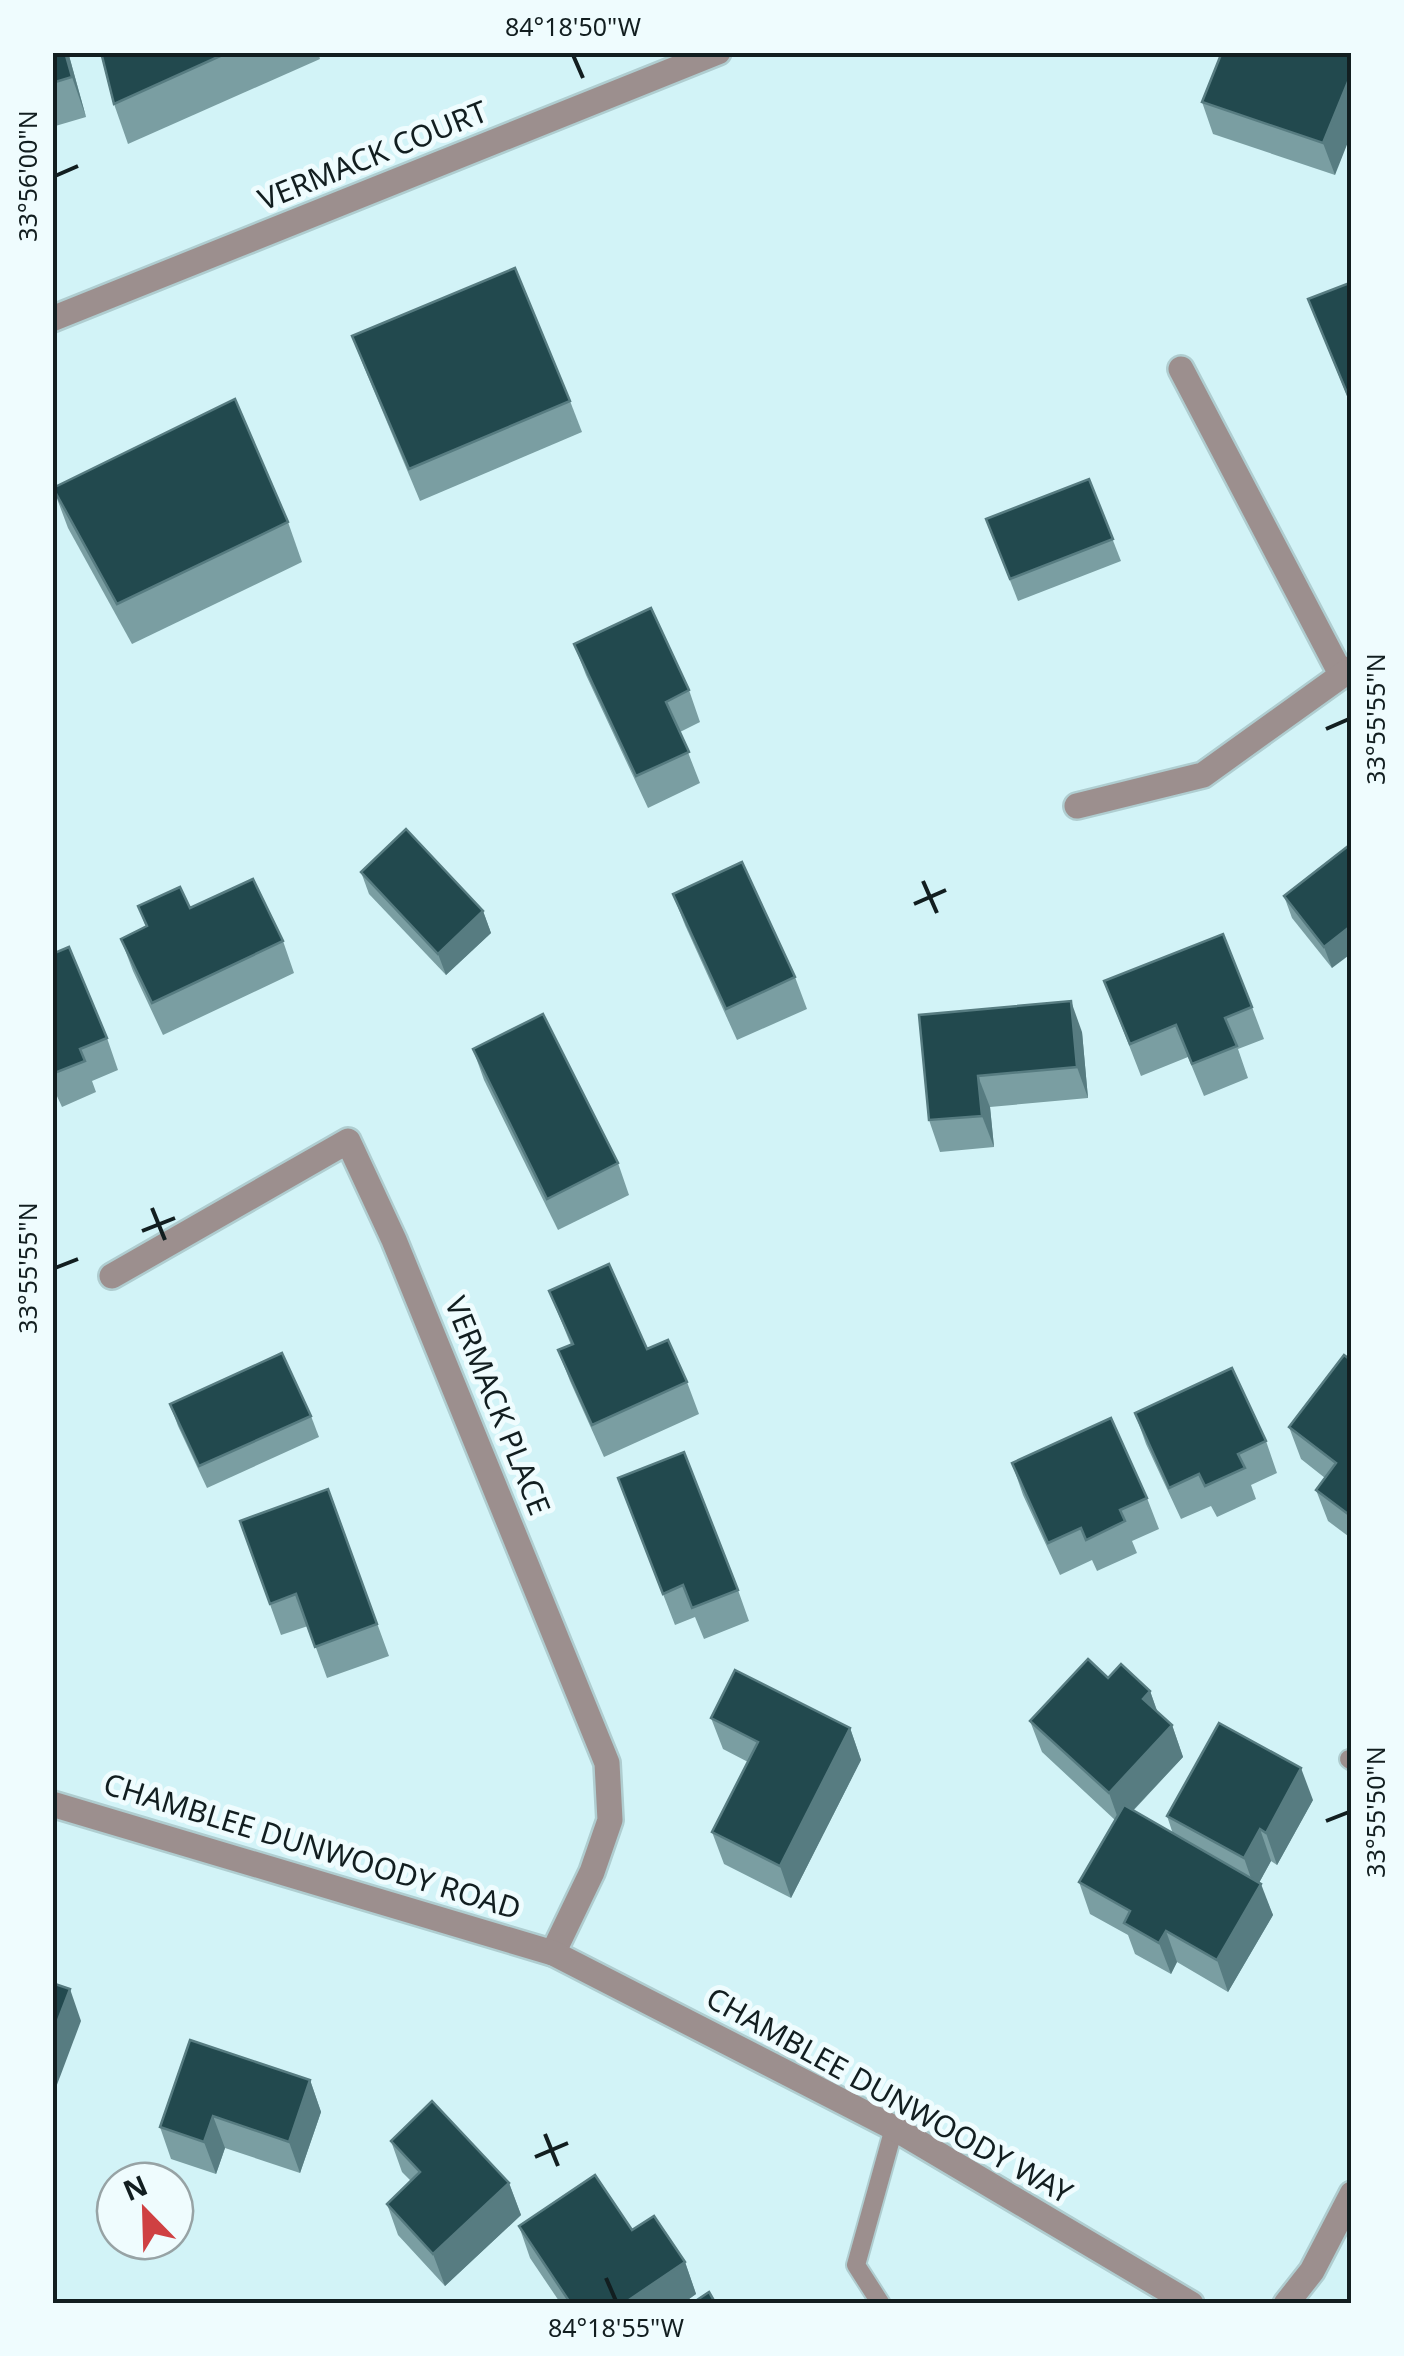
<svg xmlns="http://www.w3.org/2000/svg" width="1404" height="2356" font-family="'Noto Sans',sans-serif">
  <rect width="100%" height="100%" fill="#d2f3f7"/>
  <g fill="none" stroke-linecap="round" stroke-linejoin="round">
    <g stroke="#afcdd0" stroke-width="22">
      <g id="service">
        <path d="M 1349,1759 L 1352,1761"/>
        <path d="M 881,2304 L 856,2265 L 894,2128"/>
      </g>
    </g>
    <g stroke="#afcdd0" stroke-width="30">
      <g id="minor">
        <path d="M 52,319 L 718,52"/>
        <path d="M 1181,369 L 1341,674"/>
        <path d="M 1077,806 L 1203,775 L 1352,668"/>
        <path d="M 112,1276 L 348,1141 L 394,1240 L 607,1763 L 610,1820 L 592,1872 L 553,1953"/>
        <path d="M 1286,2304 L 1312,2271 L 1352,2194"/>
      </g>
    </g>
    <g stroke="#afcdd0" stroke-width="30">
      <path id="tertiary" d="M 52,1804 L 553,1953 L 894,2128 L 1191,2304"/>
    </g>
    <use href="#service" stroke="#9c8f8e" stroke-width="18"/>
    <use href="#minor" stroke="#9c8f8e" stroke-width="25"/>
    <use href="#tertiary" stroke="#9c8f8e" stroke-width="25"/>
  </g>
  <g fill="#7a9ea2">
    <path d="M 52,52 L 68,52 L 86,117 L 52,127 Z"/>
    <path d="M 101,52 L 318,52 L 320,59 L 128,144 L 114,104 Z"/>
    <path d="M 1352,52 L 1335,175 L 1213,134 L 1202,102 Z"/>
    <path d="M 1352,282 L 1352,408 L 1308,299 Z"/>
    <path d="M 352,336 L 570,401 L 582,432 L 420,501 L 364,367 Z"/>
    <path d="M 1089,479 L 1121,561 L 1018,601 L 986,519 Z"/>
    <path d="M 53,488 L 288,522 L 302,562 L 132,644 L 68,528 Z"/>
    <path d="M 574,644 L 689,690 L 700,722 L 680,732 L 700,783 L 648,808 L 586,675 Z"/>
    <path d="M 1352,843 L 1332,968 L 1292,918 L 1284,896 Z"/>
    <path d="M 361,872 L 483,911 L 491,933 L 446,975 L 369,894 Z"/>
    <path d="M 673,894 L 795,977 L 807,1009 L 737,1040 L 685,925 Z"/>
    <path d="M 138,906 L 283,941 L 294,973 L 163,1035 L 133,971 L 121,939 L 146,927 Z"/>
    <path d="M 52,954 L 107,1038 L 118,1070 L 92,1081 L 96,1092 L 62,1107 L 56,1094 L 52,1095 Z"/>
    <path d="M 1104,981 L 1252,1007 L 1264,1039 L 1238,1049 L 1248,1078 L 1204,1096 L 1188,1057 L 1141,1076 Z"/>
    <path d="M 919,1015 L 1082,1032 L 1088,1098 L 990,1107 L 994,1147 L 940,1152 L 929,1120 Z"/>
    <path d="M 473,1049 L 618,1163 L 629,1195 L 558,1230 L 484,1080 Z"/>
    <path d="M 549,1291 L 647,1349 L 687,1382 L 699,1414 L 604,1457 L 570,1381 L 558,1350 L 571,1345 Z"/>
    <path d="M 1352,1361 L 1352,1539 L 1328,1521 L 1316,1490 L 1325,1478 L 1301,1459 L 1289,1427 Z"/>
    <path d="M 170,1404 L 311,1416 L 319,1437 L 207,1488 L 178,1426 Z"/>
    <path d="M 1135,1413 L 1266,1441 L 1277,1473 L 1251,1485 L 1256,1499 L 1217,1517 L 1211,1506 L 1181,1519 L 1146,1444 Z"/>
    <path d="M 1012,1463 L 1147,1498 L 1159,1529 L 1132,1541 L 1137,1553 L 1097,1571 L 1092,1560 L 1060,1575 L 1023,1495 Z"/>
    <path d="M 618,1478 L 738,1590 L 749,1621 L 704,1639 L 695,1617 L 675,1625 Z"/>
    <path d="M 328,1489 L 389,1656 L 327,1678 L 308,1626 L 281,1635 L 240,1521 Z"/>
    <path d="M 1108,1678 L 1150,1691 L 1158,1713 L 1172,1725 L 1183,1757 L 1133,1811 L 1173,1834 L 1167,1816 L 1313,1800 L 1277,1865 L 1271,1861 L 1259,1883 L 1273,1915 L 1228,1992 L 1177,1962 L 1171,1974 L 1135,1954 L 1128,1935 L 1090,1914 L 1079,1882 L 1115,1820 L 1042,1752 L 1030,1721 Z"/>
    <path d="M 711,1718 L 850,1728 L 861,1760 L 791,1898 L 724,1864 L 712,1832 L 748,1762 L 723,1749 Z"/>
    <path d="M 310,2080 L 321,2112 L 300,2173 L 225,2148 L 216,2174 L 171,2159 L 160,2127 Z"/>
    <path d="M 391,2141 L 509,2183 L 521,2215 L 445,2286 L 398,2235 L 387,2204 L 411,2181 L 402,2172 Z"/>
    <path d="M 519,2226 L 632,2230 L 685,2262 L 696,2294 L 682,2304 L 561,2304 L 530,2258 Z"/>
  </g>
  <g fill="#577c81">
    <path d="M 65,52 L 68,52 L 86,117 L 72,77 Z"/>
    <path d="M 1352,72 L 1352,132 L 1335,175 L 1323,143 Z"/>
    <path d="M 483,911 L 491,933 L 446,975 L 438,954 Z"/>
    <path d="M 1352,925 L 1352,953 L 1332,968 L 1324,947 Z"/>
    <path d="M 1071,1001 L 1082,1032 L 1088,1098 L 1077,1067 Z"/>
    <path d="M 978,1076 L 990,1107 L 994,1147 L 982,1116 Z"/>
    <path d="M 1150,1691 L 1161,1723 L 1143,1699 Z"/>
    <path d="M 1172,1725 L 1183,1757 L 1120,1824 L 1109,1793 Z"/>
    <path d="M 850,1728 L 861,1760 L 791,1898 L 780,1866 Z"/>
    <path d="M 1301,1768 L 1313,1800 L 1277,1865 L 1266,1833 Z"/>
    <path d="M 1260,1829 L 1271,1861 L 1255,1890 L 1244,1858 Z"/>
    <path d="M 1261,1884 L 1273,1915 L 1228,1992 L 1217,1960 Z"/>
    <path d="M 1166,1931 L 1177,1962 L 1171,1974 L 1159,1943 Z"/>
    <path d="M 70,1989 L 81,2021 L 52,2098 L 52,2036 Z"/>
    <path d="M 310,2080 L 321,2112 L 300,2173 L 289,2142 Z"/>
    <path d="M 213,2116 L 225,2148 L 216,2174 L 204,2142 Z"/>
    <path d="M 509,2183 L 521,2215 L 445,2286 L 433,2254 Z"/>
    <path d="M 685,2262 L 696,2294 L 682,2304 L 623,2304 Z"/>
  </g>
  <g fill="#22494e" stroke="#577c81" stroke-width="2.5">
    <path d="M 52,52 L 65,52 L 72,77 L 52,83 Z"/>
    <path d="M 101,52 L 229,52 L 114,104 Z"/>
    <path d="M 1222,52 L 1352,52 L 1352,72 L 1323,143 L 1202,102 Z"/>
    <path d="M 515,268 L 570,401 L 409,469 L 352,336 Z"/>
    <path d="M 1352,282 L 1352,405 L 1308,299 Z"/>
    <path d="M 235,399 L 288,522 L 117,604 L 53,488 Z"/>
    <path d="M 1089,479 L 1113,539 L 1010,579 L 986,519 Z"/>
    <path d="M 651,608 L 689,690 L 666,702 L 689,752 L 636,776 L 574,644 Z"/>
    <path d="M 406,829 L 483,911 L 438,954 L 361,872 Z"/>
    <path d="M 1352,843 L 1352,925 L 1324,947 L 1284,896 Z"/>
    <path d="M 742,862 L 795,977 L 726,1009 L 673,894 Z"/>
    <path d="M 253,879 L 283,941 L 152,1003 L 121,939 L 147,926 L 138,906 L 180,887 L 190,908 Z"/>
    <path d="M 1223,934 L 1252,1007 L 1225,1018 L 1237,1046 L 1192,1064 L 1176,1025 L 1130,1044 L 1104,981 Z"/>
    <path d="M 69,947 L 107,1038 L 80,1049 L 85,1061 L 52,1074 L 52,954 Z"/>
    <path d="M 1071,1001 L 1077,1067 L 978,1076 L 982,1116 L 929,1120 L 919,1015 Z"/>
    <path d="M 543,1014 L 618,1163 L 547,1199 L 473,1049 Z"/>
    <path d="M 609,1264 L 647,1349 L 668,1340 L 687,1382 L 592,1425 L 558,1350 L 573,1344 L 549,1291 Z"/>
    <path d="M 282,1353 L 311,1416 L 199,1466 L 170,1404 Z"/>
    <path d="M 1344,1355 L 1352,1361 L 1352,1517 L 1316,1490 L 1336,1463 L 1289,1427 Z"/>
    <path d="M 1232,1368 L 1266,1441 L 1238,1454 L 1245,1468 L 1205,1486 L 1199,1474 L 1169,1488 L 1135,1413 Z"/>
    <path d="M 1111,1418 L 1147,1498 L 1120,1510 L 1125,1521 L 1086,1540 L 1081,1528 L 1048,1543 L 1012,1463 Z"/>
    <path d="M 684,1452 L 738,1590 L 692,1608 L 683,1585 L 663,1594 L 618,1478 Z"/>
    <path d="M 328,1489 L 377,1624 L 315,1647 L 296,1594 L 270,1604 L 240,1521 Z"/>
    <path d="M 1088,1659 L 1108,1678 L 1121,1664 L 1150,1691 L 1143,1699 L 1172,1725 L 1109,1793 L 1030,1721 Z"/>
    <path d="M 735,1670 L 850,1728 L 780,1866 L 712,1832 L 758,1742 L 711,1718 Z"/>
    <path d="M 1219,1723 L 1301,1768 L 1266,1833 L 1260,1829 L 1244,1858 L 1167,1816 Z"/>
    <path d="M 1124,1805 L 1261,1884 L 1217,1960 L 1166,1931 L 1159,1943 L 1124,1923 L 1130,1911 L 1079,1882 Z"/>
    <path d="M 52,1983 L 70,1989 L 52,2036 Z"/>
    <path d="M 190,2040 L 310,2080 L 289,2142 L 213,2116 L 204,2142 L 160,2127 Z"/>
    <path d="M 432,2101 L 509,2183 L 433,2254 L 387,2204 L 420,2172 L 391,2141 Z"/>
    <path d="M 595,2175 L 632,2230 L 654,2216 L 685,2262 L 623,2304 L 571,2304 L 519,2226 Z"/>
    <path d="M 709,2292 L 716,2304 L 691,2304 Z"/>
  </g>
  <path fill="none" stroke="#121e20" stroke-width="4" d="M 573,55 L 583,78M 55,176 L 78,166M 1326,729 L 1349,719M 923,881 L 937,913M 914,904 L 946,890M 152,1208 L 165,1240M 142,1231 L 175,1218M 55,1268 L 78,1259M 1326,1821 L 1349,1812M 545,2134 L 558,2166M 535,2157 L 568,2143M 606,2278 L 616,2301"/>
  <g text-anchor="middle" stroke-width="10" stroke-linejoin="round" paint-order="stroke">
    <g font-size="30" fill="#121e20" stroke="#effcfe">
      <text transform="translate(373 156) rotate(-22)" y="10">VERMACK COURT</text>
      <text transform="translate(497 1406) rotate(68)" y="10">VERMACK PLACE</text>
      <text transform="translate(312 1847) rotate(17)" y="10">CHAMBLEE DUNWOODY ROAD</text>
      <text transform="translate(889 2096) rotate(29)" y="10">CHAMBLEE DUNWOODY WAY</text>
    </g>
  </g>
  <rect width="1404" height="2356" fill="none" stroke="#effcfe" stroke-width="110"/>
  <g transform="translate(145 2211) rotate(337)"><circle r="48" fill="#effcfe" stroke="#97a3a5" stroke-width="2.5"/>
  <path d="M0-8L18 38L0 25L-18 38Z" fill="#cf4042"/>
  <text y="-15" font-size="28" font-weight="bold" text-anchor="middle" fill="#121e20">N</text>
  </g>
  <rect x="55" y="55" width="1294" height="2246" fill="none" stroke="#121e20" stroke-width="4"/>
  <g font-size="25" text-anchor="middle" fill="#121e20">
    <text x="573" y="36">84°18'50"W</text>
    <text transform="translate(28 176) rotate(-90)" y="9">33°56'00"N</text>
    <text transform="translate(1376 719) rotate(-90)" y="9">33°55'55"N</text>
    <text transform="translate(28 1268) rotate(-90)" y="9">33°55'55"N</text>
    <text transform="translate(1376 1812) rotate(-90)" y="9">33°55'50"N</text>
    <text x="616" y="2337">84°18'55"W</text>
  </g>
</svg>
